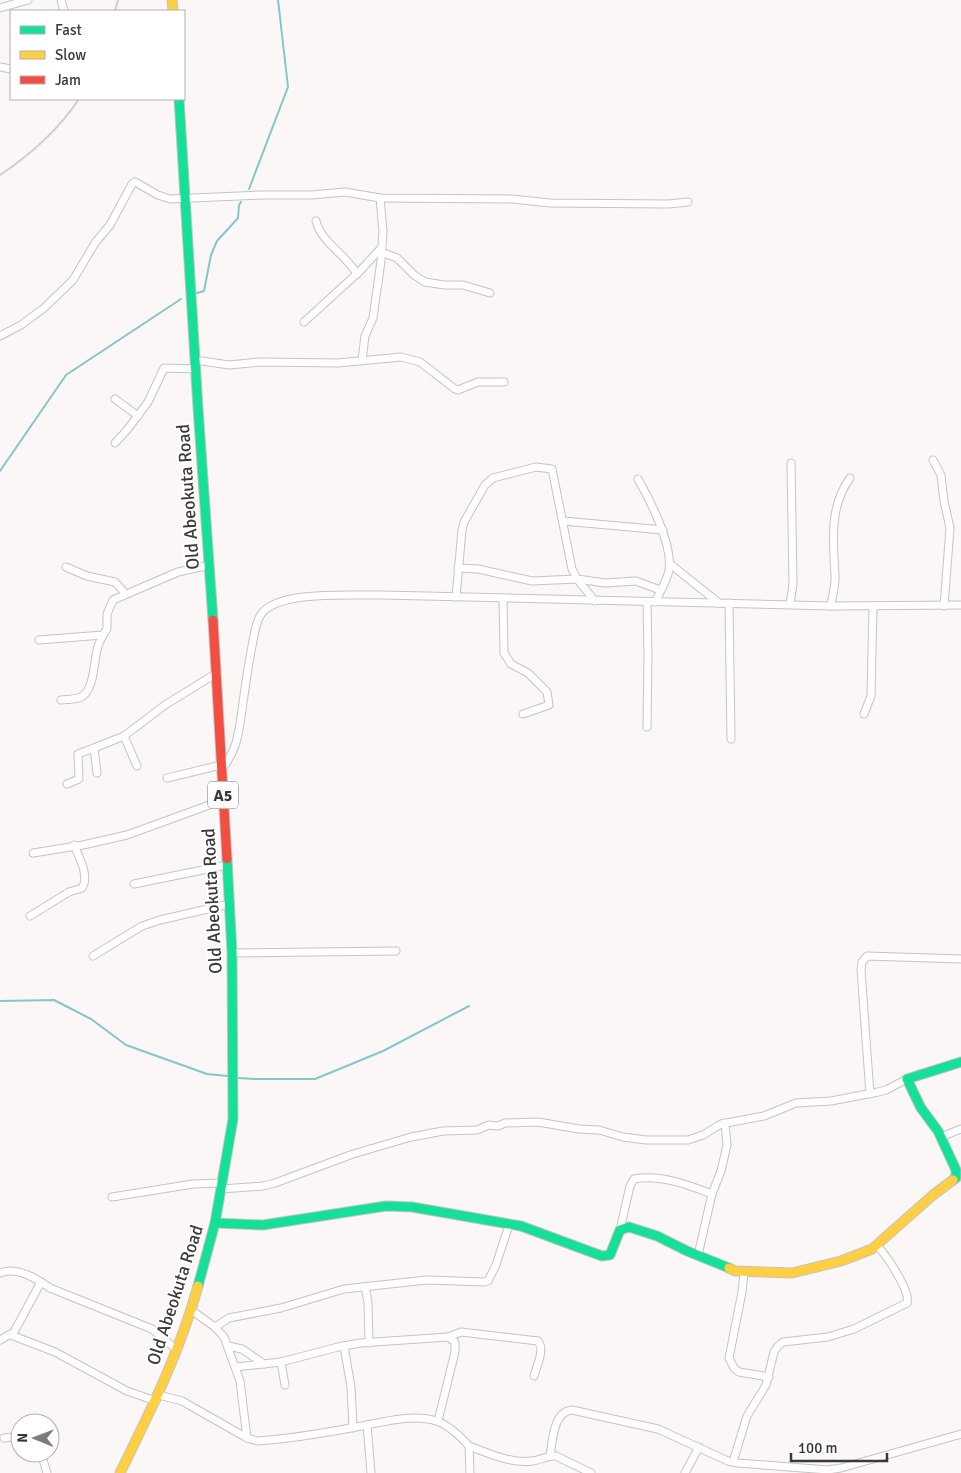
<svg xmlns="http://www.w3.org/2000/svg" width="961" height="1473" font-family="Signika,sans-serif">
  <rect width="100%" height="100%" fill="#fbf7f7"/>
  <g fill="none" stroke-linecap="round" stroke-linejoin="round">
    <g stroke="#83c7ca" stroke-width="2">
      <path d="M 249,189 L 288,87 L 278,0"/>
      <path d="M 197,293 L 204,291 L 211,255 L 217,241 L 238,218 L 239,205 L 241,202"/>
      <path d="M 0,471 L 66,375 L 181,299"/>
      <path d="M 0,1001 L 54,1000 L 91,1019 L 126,1045 L 207,1074 L 227,1076"/>
      <path d="M 239,1078 L 255,1079 L 315,1079 L 383,1051 L 469,1006"/>
    </g>
    <g stroke="#c6c3c3" stroke-width="9">
      <g id="street">
        <path d="M 61,0 L 64,11"/>
        <path d="M 0,8 L 28,0"/>
        <path d="M 0,67 L 11,69"/>
        <path d="M 316,221 C 321,242 346,255 357,274"/>
        <path d="M 381,252 L 397,258 L 414,275 L 425,282 L 444,285 L 463,285 L 490,293"/>
        <path d="M 304,322 L 360,271 L 381,248"/>
        <path d="M 0,336 L 21,325 L 44,308 L 73,280 L 95,243 L 110,225 L 132,184 L 135,182 L 158,195 L 170,199 L 262,195 L 311,195 L 345,192 L 380,198 L 512,199 L 550,203 L 668,204 L 688,202"/>
        <path d="M 195,360 L 229,365 L 260,362 L 338,363 L 401,357 L 420,362 L 455,389 L 458,390 L 478,382 L 504,382"/>
        <path d="M 362,360 L 365,336 L 373,318 L 381,261 L 383,231 L 380,198"/>
        <path d="M 115,399 L 138,416"/>
        <path d="M 115,443 L 127,430 L 148,402 L 164,368 L 196,369"/>
        <path d="M 933,460 L 941,475 L 944,501 L 950,528 L 944,606"/>
        <path d="M 638,479 C 650,500 673,545 669,570 C 667,581 660,592 655,602"/>
        <path d="M 563,521 L 663,530"/>
        <path d="M 670,564 L 719,603"/>
        <path d="M 66,567 L 87,576 L 115,582 L 125,593"/>
        <path d="M 458,568 L 478,569 L 532,581 L 577,579 L 605,583 L 636,581 L 660,590"/>
        <path d="M 456,597 L 462,530 L 464,522 L 485,485 L 493,478 L 536,467 L 552,469 L 572,569 L 577,579 L 595,601"/>
        <path d="M 503,598 L 504,653 L 511,664 L 528,673 L 547,692 L 549,705 L 523,714"/>
        <path d="M 729,603 L 731,739"/>
        <path d="M 790,604 L 793,584 L 791,463"/>
        <path d="M 831,606 C 832,596 836,585 835,575 C 833,542 829,507 850,478"/>
        <path d="M 39,640 L 103,635 L 107,629 L 107,614 L 113,600 L 178,572 L 210,565"/>
        <path d="M 61,700 C 67,699 75,700 81,697 C 94,691 94,662 97,650 C 98,644 101,640 103,635"/>
        <path d="M 864,714 L 871,696 L 873,606"/>
        <path d="M 647,727 L 648,655 L 647,602"/>
        <path d="M 124,736 L 137,766"/>
        <path d="M 222,769 C 238,748 238,735 242,710 C 245,688 248,667 252,646 C 254,636 255,625 260,616 C 275,589 355,596 383,595 L 831,606 L 961,605"/>
        <path d="M 97,773 L 94,748 L 124,736 L 165,705 L 217,673"/>
        <path d="M 167,778 L 221,765"/>
        <path d="M 67,784 L 79,779 L 78,754 L 94,748"/>
        <path d="M 33,853 L 83,845 L 127,835 L 223,800"/>
        <path d="M 134,884 L 227,865"/>
        <path d="M 30,916 L 69,892 L 82,888 C 90,877 79,857 74,845"/>
        <path d="M 232,953 L 396,951"/>
        <path d="M 93,956 L 142,926 L 160,920 L 229,904"/>
        <path d="M 870,1094 L 861,970 L 862,962 L 867,956 L 961,959"/>
        <path d="M 941,1137 L 961,1129"/>
        <path d="M 221,1189 L 263,1186 L 275,1183 L 353,1154 L 411,1137 L 443,1131 L 477,1130 L 489,1125 L 498,1126 L 505,1123 L 538,1122 L 579,1129 L 599,1130 L 623,1137 L 646,1140 L 688,1140 L 703,1135 L 721,1124 L 764,1116 L 796,1103 L 831,1101 L 878,1092 L 886,1090 L 907,1079"/>
        <path d="M 112,1197 L 193,1184 L 222,1183"/>
        <path d="M 620,1230 L 630,1186 L 634,1179 C 660,1174 688,1185 712,1194"/>
        <path d="M 698,1255 L 712,1194 L 721,1171 L 727,1145 L 725,1123"/>
        <path d="M 744,1272 L 742,1292 L 729,1358 L 734,1368 L 739,1372 L 769,1377"/>
        <path d="M 0,1273 C 17,1266 37,1279 50,1288 L 152,1329 L 177,1350"/>
        <path d="M 365,1287 L 368,1302 L 369,1343"/>
        <path d="M 191,1310 L 215,1327 L 224,1337 L 240,1381 L 247,1438"/>
        <path d="M 215,1327 L 229,1318 L 281,1308 L 344,1289 L 427,1280 L 484,1282 L 488,1281 L 496,1265 L 509,1225"/>
        <path d="M 11,1335 L 55,1352 L 127,1391 L 156,1401"/>
        <path d="M 0,1340 L 14,1332 L 41,1282"/>
        <path d="M 228,1346 L 242,1349 L 264,1364"/>
        <path d="M 344,1346 L 351,1387 L 353,1428"/>
        <path d="M 281,1362 L 285,1385"/>
        <path d="M 236,1367 L 281,1362 L 338,1347 L 360,1343 L 448,1337 L 461,1332 L 538,1341 C 545,1350 537,1365 534,1376"/>
        <path d="M 159,1395 L 182,1401 L 247,1438 L 257,1441 C 290,1439 324,1433 356,1427 C 380,1423 412,1413 436,1421 C 449,1425 460,1436 469,1446 L 470,1473"/>
        <path d="M 438,1421 L 455,1352 L 455,1342 L 448,1337"/>
        <path d="M 367,1425 L 371,1473"/>
        <path d="M 4,1438 L 20,1436"/>
        <path d="M 469,1446 C 488,1453 512,1464 532,1461 C 541,1460 548,1455 556,1456 L 591,1473"/>
        <path d="M 41,1453 L 47,1473"/>
        <path d="M 550,1455 C 553,1440 553,1412 572,1410 L 658,1429 L 728,1461 L 738,1463 L 828,1470 L 841,1468 L 961,1434"/>
        <path d="M 733,1462 L 747,1416 L 766,1385 L 774,1352 L 778,1346 L 783,1342 L 828,1337 L 854,1329 L 907,1303 C 911,1292 886,1254 877,1246"/>
        <path d="M 685,1473 L 699,1447"/>
      </g>
    </g>
    <g stroke="#c6c3c3" stroke-width="11">
      <g id="fast">
        <path d="M 179,99 L 198,408 L 213,620"/>
        <path d="M 953,1180 L 956,1178 L 956,1170 L 938,1131 L 921,1108 L 907,1079 L 961,1062"/>
        <path d="M 215,1223 L 263,1225 L 386,1206 L 412,1207 L 521,1226 L 602,1256 L 610,1255 L 620,1230 L 629,1227 L 657,1236 L 687,1251 L 729,1268"/>
        <path d="M 198,1286 L 215,1223 L 233,1119 L 232,953 L 227,859"/>
      </g>
    </g>
    <g stroke="#c6c3c3" stroke-width="11">
      <g id="slow">
        <path d="M 172,0 L 173,11"/>
        <path d="M 729,1268 L 735,1271 L 792,1273 L 841,1261 L 872,1249 L 933,1195 L 953,1180"/>
        <path d="M 120,1473 C 150,1412 180,1352 198,1286"/>
      </g>
    </g>
    <g stroke="#c6c3c3" stroke-width="11">
      <path id="jam" d="M 213,620 L 227,859"/>
    </g>
    <use href="#street" stroke="#fefefe" stroke-width="7"/>
    <use href="#fast" stroke="#16e098" stroke-width="9"/>
    <use href="#slow" stroke="#ffcf43" stroke-width="9"/>
    <use href="#jam" stroke="#f24e42" stroke-width="9"/>
    <g stroke="#cfcece" stroke-width="2">
      <path d="M 115,11 L 118,0"/>
      <path d="M 0,175 C 30,155 59,129 79,99"/>
    </g>
  </g>
  <g text-anchor="middle" stroke-width="4" stroke-linejoin="round" paint-order="stroke">
    <rect fill="#fff" stroke="#767474" stroke-width="1" x="208" y="781.5" width="30" height="27" rx="4"/>
    <g font-size="16" font-weight="bold" fill="#3b3838">
      <text x="223" y="801">A5</text>
    </g>
    <g font-size="18" fill="#3b3838" stroke="#fff">
      <text transform="translate(188 497) rotate(-94)" y="6">Old Abeokuta Road</text>
      <text transform="translate(212 901) rotate(-93)" y="6">Old Abeokuta Road</text>
      <text transform="translate(175 1295) rotate(-72)" y="6">Old Abeokuta Road</text>
    </g>
  </g>
  <rect x="10" y="10" width="175" height="90" fill="#ffffff" stroke="#b1afaf"/>
  <rect x="20" y="26" width="25" height="8" fill="#16e098" stroke="#b1afaf"/>
  <text x="55" y="35" font-size="15" fill="#3b3838">Fast</text>
  <rect x="20" y="51" width="25" height="8" fill="#ffcf43" stroke="#b1afaf"/>
  <text x="55" y="60" font-size="15" fill="#3b3838">Slow</text>
  <rect x="20" y="76" width="25" height="8" fill="#f24e42" stroke="#b1afaf"/>
  <text x="55" y="85" font-size="15" fill="#3b3838">Jam</text>
  <g transform="translate(35 1438) rotate(271)"><circle r="24" fill="#ffffff" stroke="#b1afaf"/>
  <path d="M0-4L9 19L0 12L-9 19Z" fill="#7e7b7b"/>
  <text y="-8" font-size="14" font-weight="bold" text-anchor="middle" fill="#3b3838">N</text>
  </g>
  <path d="M791 1453v8h96v-8" fill="none" stroke="#3b3838" stroke-width="2.5"/>
  <text x="798" y="1453" font-size="15" fill="#3b3838" stroke="#ffffff" stroke-width="4" paint-order="stroke">100 m</text>
</svg>
